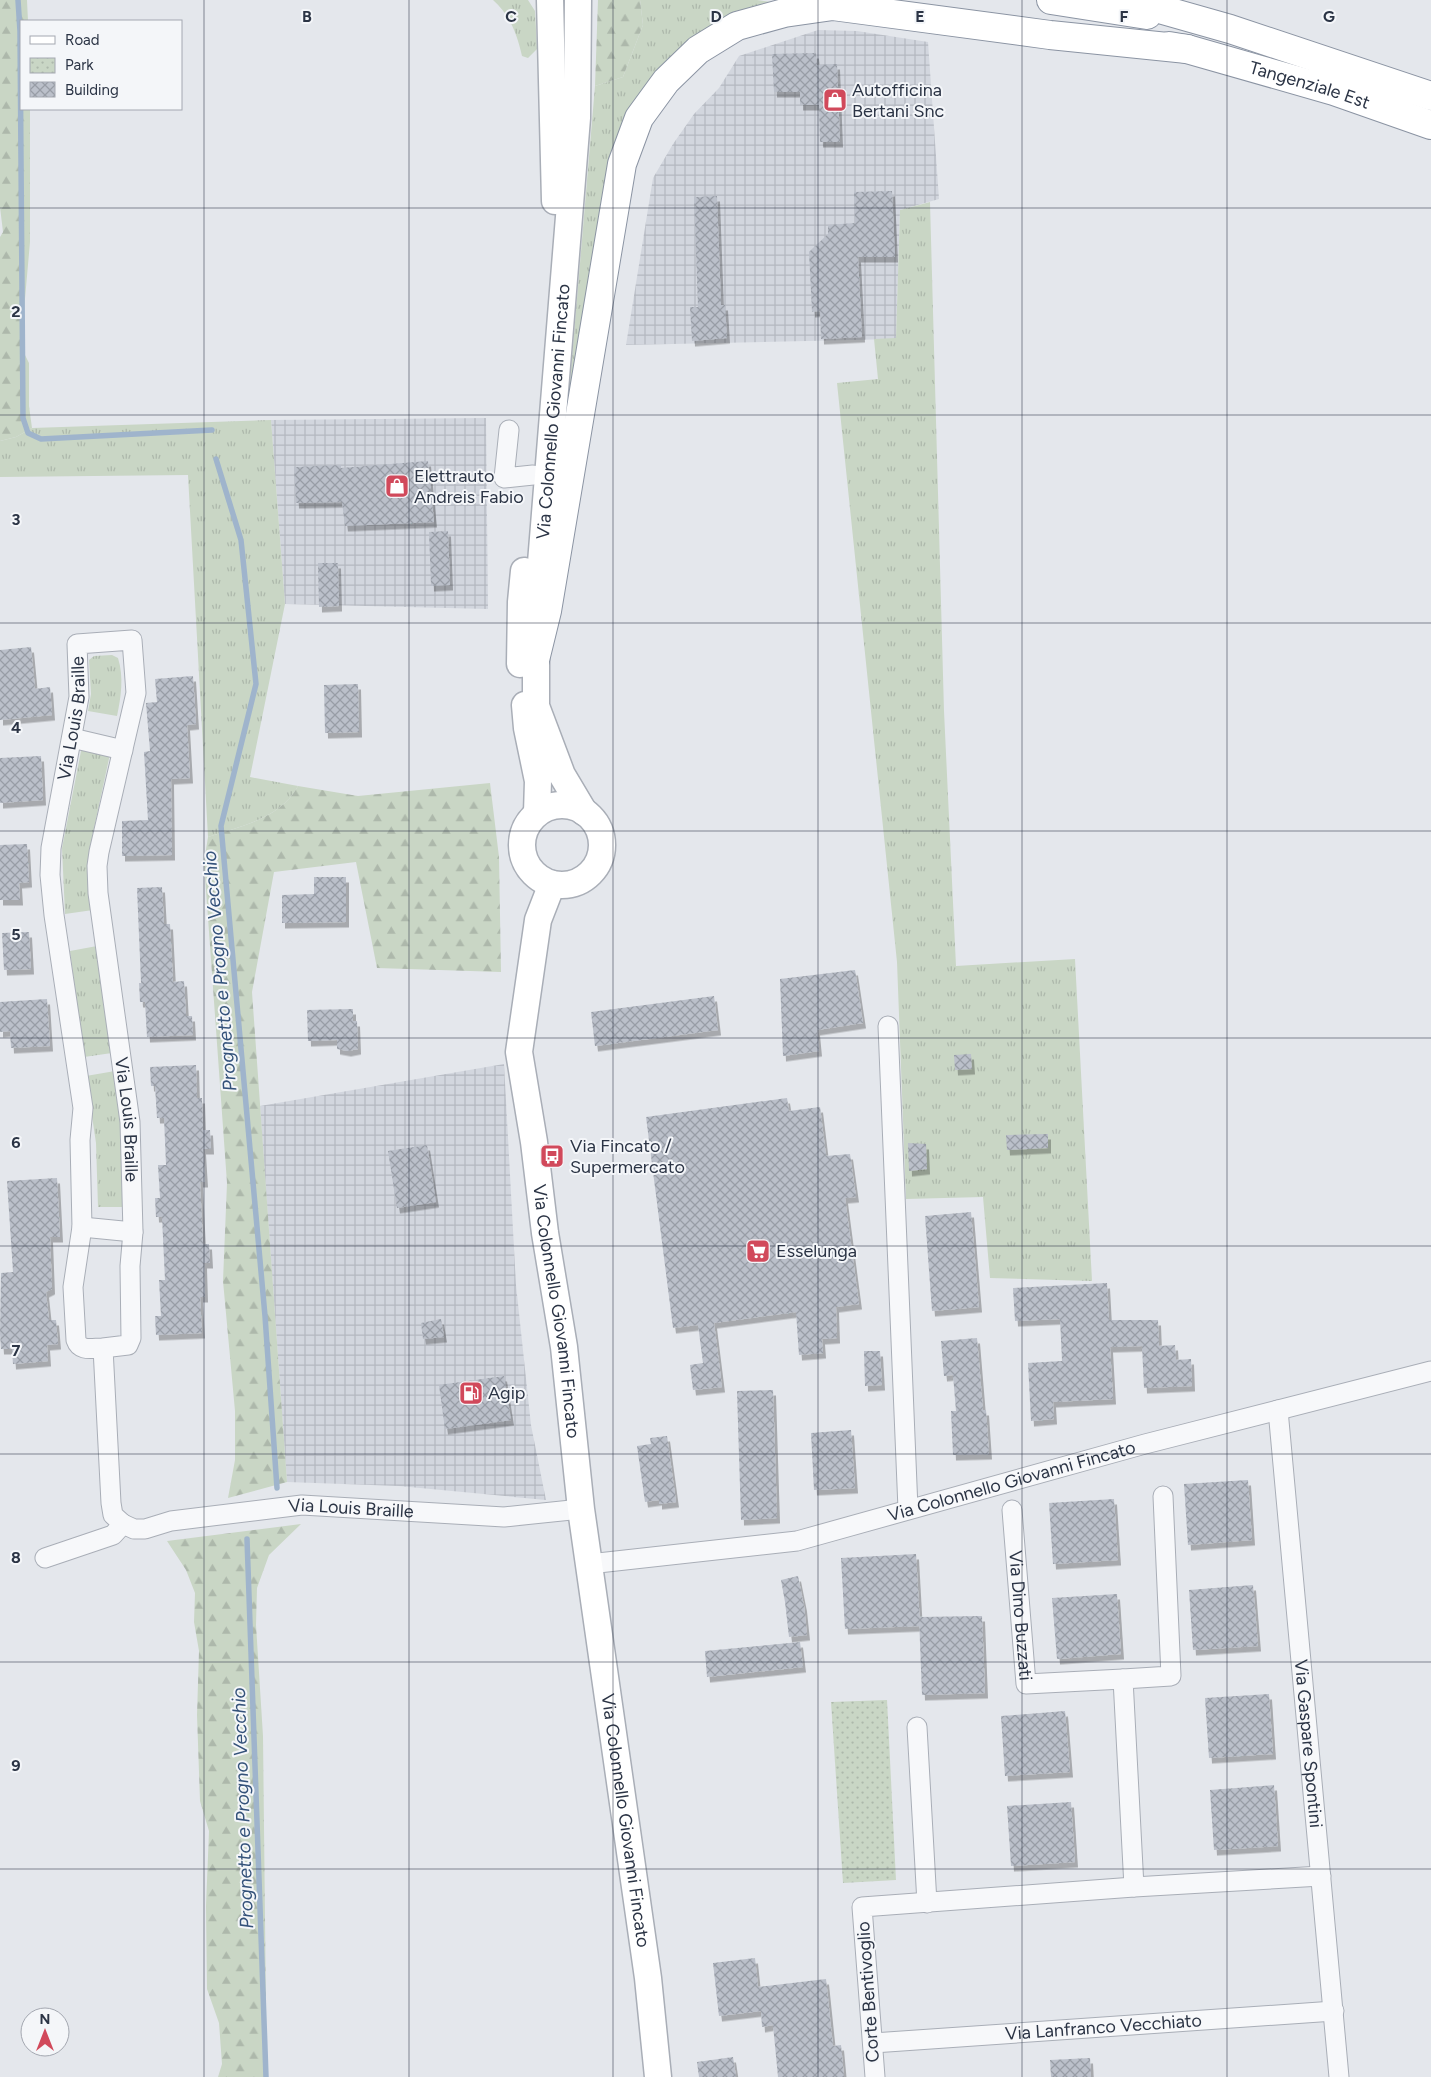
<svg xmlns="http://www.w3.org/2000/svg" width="1431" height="2077" font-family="Figtree,sans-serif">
  <defs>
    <pattern id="industrial-grid" width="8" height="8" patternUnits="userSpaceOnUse" patternTransform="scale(1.25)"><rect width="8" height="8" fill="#d2d6de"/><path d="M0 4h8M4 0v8" fill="none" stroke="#b4b8c0"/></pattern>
    <pattern id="grass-tufts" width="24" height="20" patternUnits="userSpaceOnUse" patternTransform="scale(1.25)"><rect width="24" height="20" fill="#c9d6c5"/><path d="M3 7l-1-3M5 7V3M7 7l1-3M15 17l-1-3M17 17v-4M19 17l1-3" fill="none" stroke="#adb8ab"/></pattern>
    <pattern id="forest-firs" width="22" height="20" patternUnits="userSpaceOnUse" patternTransform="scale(1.25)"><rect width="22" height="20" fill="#c9d6c5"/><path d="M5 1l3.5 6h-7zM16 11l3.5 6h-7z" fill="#adb8ab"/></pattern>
    <pattern id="park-dots" width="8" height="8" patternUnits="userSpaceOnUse" patternTransform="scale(1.25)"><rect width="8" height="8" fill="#c9d6c5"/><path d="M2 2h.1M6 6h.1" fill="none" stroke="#adb8ab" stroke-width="1.8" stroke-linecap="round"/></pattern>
    <pattern id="building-cross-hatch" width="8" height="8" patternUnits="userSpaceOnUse" patternTransform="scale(1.25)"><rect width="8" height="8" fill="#bbc0ca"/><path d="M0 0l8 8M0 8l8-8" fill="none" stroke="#989da6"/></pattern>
    <filter id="shadow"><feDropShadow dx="3" dy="5.5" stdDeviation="0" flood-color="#0004"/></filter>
  </defs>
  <rect width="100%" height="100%" fill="#e4e7ec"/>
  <g fill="url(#industrial-grid)">
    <path d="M 818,30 L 857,31 L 928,42 L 939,199 L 900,210 L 896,339 L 626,345 L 653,178 L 673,144 L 694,114 L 719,88 L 739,56 Z"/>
    <path d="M 486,418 L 488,609 L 285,604 L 271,420 Z"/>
    <path d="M 504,1064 L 516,1285 L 531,1425 L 546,1500 L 399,1486 L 287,1482 L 260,1106 Z"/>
  </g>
  <g fill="url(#grass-tufts)">
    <path d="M 493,0 L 528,0 L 535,11 L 537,49 L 528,58 L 522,56 C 517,34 510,15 493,0 Z"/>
    <path d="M 640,0 L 757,0 L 794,5 L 773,8 L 638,111 L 566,429 L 595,86 L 623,77 L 643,25 Z"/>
    <path d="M 930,202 L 944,711 L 956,966 L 1075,959 L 1092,1281 L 990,1278 L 983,1197 L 906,1199 L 897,962 L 837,383 L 878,379 L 874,339 L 896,338 L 900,210 Z"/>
    <path d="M 271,420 L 285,604 L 250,777 L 298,786 C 280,819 241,826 208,837 L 188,475 L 0,477 L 0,441 L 16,437 L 32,428 Z"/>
    <path d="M 112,655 L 118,658 C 124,677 121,697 117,716 L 88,711 L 91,694 L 89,660 L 94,656 Z"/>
    <path d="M 82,746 L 110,754 L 90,847 L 93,910 L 65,914 L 62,848 Z"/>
    <path d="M 97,946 L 112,1053 L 84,1057 L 70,951 Z"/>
    <path d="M 115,1071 L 125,1137 L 123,1207 L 98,1207 L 96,1143 L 86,1076 Z"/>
  </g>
  <g fill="url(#forest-firs)">
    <path d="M 0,0 L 27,0 L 28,21 L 21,21 L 21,109 L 30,109 L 30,242 L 22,333 L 24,353 L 29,363 L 29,406 L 32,428 L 16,437 L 0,441 L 0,237 L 3,232 L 0,207 Z"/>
    <path d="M 598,0 L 640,0 L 643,25 L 623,77 L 595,86 Z"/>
    <path d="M 490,783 L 499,857 L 501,972 L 377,968 L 356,862 L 274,872 L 252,992 L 287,1482 L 228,1498 L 235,1460 L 235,1411 L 223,1281 L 227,1183 L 204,862 L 208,837 C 241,826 280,819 298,786 L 358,796 Z"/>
    <path d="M 301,1524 L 269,1555 L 257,1588 L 256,1625 L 263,1736 L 266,2008 L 265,2077 L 218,2077 L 222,2064 L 219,2023 L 207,1989 L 206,1906 L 209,1831 L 200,1801 L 197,1715 L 199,1651 L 194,1622 L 195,1593 L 186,1570 L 167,1541 Z"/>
  </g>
  <path fill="url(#park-dots)" d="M 887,1700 L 896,1880 L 843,1883 L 831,1702 Z"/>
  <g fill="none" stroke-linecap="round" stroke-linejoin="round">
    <g stroke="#9fb4cc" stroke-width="5.5">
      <path d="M 18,0 L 20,31 L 23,418 L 28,433 L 41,439 L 212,430"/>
      <path d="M 216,459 L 241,540 L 256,684 L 221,826 L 265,1316 L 277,1488"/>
      <path d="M 247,1539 L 266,2077"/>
    </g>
  </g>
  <g fill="url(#building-cross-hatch)" filter="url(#shadow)">
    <path d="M 816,53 L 817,65 L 837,64 L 840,142 L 820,142 L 819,105 L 800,105 L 800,92 L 774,92 L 772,54 Z"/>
    <path d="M 892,191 L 895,257 L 858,257 L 862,337 L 821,339 L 820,311 L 812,312 L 809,252 L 828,234 L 828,225 L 855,223 L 854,192 Z"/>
    <path d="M 717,196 L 721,305 L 725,305 L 727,338 L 692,341 L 690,307 L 698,307 L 694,197 Z"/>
    <path d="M 428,461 L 434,522 L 345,526 L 342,502 L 296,503 L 294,467 L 341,465 L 341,468 Z"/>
    <path d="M 448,531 L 450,585 L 431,586 L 429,532 Z"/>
    <path d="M 318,563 L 338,563 L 339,606 L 319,607 Z"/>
    <path d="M 31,647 L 35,689 L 50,687 L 52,715 L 0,720 L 0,650 Z"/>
    <path d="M 193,676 L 196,724 L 187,725 L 190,778 L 171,779 L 172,855 L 122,856 L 122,821 L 148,820 L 144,752 L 150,751 L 146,703 L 157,702 L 155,679 Z"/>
    <path d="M 358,684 L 359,732 L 325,733 L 324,685 Z"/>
    <path d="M 41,756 L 43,800 L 0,803 L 0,758 Z"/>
    <path d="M 27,844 L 29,882 L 19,883 L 20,900 L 0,900 L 0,845 Z"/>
    <path d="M 314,877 L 346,877 L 346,922 L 282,923 L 282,895 L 314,894 Z"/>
    <path d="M 162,887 L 164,924 L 170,924 L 173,982 L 184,981 L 186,1016 L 192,1016 L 193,1035 L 147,1037 L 145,1002 L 140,1002 L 139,983 L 141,983 L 137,888 Z"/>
    <path d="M 29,932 L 31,969 L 4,970 L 2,933 Z"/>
    <path d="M 855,970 L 863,1023 L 817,1030 L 819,1051 L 783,1056 L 780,979 Z"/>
    <path d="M 714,996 L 718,1030 L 595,1046 L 591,1012 Z"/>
    <path d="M 47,999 L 50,1046 L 11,1048 L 10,1031 L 0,1032 L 0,1002 Z"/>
    <path d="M 353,1009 L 353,1021 L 357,1021 L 358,1049 L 348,1051 L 337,1049 L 337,1040 L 308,1041 L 307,1010 Z"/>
    <path d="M 971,1054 L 972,1069 L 955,1070 L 954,1055 Z"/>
    <path d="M 196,1065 L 197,1098 L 202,1098 L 203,1130 L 210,1130 L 211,1149 L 203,1149 L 205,1182 L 200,1182 L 203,1244 L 209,1244 L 210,1263 L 204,1263 L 205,1297 L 200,1297 L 202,1333 L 156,1335 L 155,1316 L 161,1316 L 159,1280 L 165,1280 L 162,1217 L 156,1217 L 155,1198 L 160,1198 L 158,1165 L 166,1165 L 164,1118 L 157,1118 L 155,1086 L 151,1086 L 150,1067 Z"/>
    <path d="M 787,1098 L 789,1111 L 820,1107 L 826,1156 L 850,1154 L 856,1197 L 845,1198 L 859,1304 L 836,1307 L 837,1338 L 822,1339 L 823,1353 L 799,1355 L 796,1312 L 714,1323 L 722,1387 L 693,1390 L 690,1365 L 703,1363 L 698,1325 L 673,1328 L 646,1117 Z"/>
    <path d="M 1048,1134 L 1048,1148 L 1007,1150 L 1006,1135 Z"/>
    <path d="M 908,1143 L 926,1144 L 927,1169 L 909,1171 Z"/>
    <path d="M 427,1145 L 436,1202 L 397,1208 L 388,1151 Z"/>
    <path d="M 57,1178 L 60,1237 L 50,1237 L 52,1289 L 46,1292 L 49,1320 L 56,1320 L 58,1344 L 47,1345 L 48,1361 L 13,1364 L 12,1349 L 1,1349 L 0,1334 L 1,1273 L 13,1272 L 7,1181 Z"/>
    <path d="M 971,1212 L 979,1307 L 932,1311 L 925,1216 Z"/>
    <path d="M 1107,1283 L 1109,1320 L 1158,1320 L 1159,1346 L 1175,1345 L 1176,1360 L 1191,1359 L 1192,1386 L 1144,1388 L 1142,1346 L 1110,1347 L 1113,1399 L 1053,1402 L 1054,1419 L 1031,1421 L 1028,1363 L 1062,1361 L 1060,1319 L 1015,1321 L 1013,1288 Z"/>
    <path d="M 441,1319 L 444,1337 L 423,1339 L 421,1323 Z"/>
    <path d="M 977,1338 L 983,1410 L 986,1410 L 989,1454 L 953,1455 L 951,1411 L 956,1411 L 953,1375 L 944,1376 L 941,1341 Z"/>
    <path d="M 864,1351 L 880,1351 L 882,1385 L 865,1386 Z"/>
    <path d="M 504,1376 L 511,1420 L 445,1429 L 439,1385 Z"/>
    <path d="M 773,1390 L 777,1518 L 741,1520 L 737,1391 Z"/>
    <path d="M 851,1430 L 855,1488 L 814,1490 L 811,1433 Z"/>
    <path d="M 667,1436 L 676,1502 L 659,1504 L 659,1500 L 645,1502 L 637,1446 L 651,1444 L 650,1438 Z"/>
    <path d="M 1248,1480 L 1252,1540 L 1188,1545 L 1184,1484 Z"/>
    <path d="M 1114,1499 L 1118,1560 L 1053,1564 L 1049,1503 Z"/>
    <path d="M 916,1554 L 920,1626 L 845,1629 L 841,1558 Z"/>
    <path d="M 798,1576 L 804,1606 L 807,1635 L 789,1637 L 785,1602 L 781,1580 Z"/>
    <path d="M 1253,1585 L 1258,1646 L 1193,1650 L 1189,1590 Z"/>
    <path d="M 1117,1594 L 1121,1654 L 1057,1659 L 1052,1598 Z"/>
    <path d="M 982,1616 L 985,1693 L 922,1695 L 919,1617 Z"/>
    <path d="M 800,1642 L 803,1667 L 707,1677 L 705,1651 Z"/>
    <path d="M 1269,1694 L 1273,1754 L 1209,1758 L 1205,1698 Z"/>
    <path d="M 1065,1711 L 1070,1772 L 1005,1776 L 1001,1716 Z"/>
    <path d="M 1274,1785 L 1278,1846 L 1214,1850 L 1210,1790 Z"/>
    <path d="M 1071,1802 L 1075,1862 L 1011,1866 L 1007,1806 Z"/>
    <path d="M 755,1958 L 758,1987 L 826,1979 L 833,2046 L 841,2045 L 844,2077 L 778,2077 L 773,2025 L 762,2027 L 761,2011 L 719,2016 L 713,1963 Z"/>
    <path d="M 733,2057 L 736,2077 L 699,2077 L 697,2062 Z"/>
    <path d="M 1090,2058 L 1091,2077 L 1051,2077 L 1050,2060 Z"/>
  </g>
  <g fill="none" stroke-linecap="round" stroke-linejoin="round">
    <g stroke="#a9aeb7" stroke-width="21">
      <g id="street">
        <path d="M 509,430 L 504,478 L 533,475"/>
        <path d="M 72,738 L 123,750"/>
        <path d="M 888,1026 L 908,1509"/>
        <path d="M 82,1227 L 133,1232"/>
        <path id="s1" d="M 103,1348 C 92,1348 80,1352 76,1340 L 73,1287 L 82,1227 L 80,1140 L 83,1108 L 54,915 L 50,875 L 51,848 L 79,697 L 77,644 L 132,640 L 136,693 L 99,852 L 97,866 L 98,893 L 130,1122 L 133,1232 L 130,1266 L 131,1338 L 128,1345 L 103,1348 L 111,1503 L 113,1515 L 123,1524"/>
        <path id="s2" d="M 1278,1410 L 1339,2077"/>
        <path id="s3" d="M 1012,1510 L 1026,1684 L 1123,1679"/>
        <path id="s4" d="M 45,1558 L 113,1535 L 123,1524 L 134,1529 L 145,1529 L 171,1521 L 302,1505 L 504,1517 L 581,1509"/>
        <path id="s5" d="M 589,1564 L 797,1541 L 1145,1444 L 1431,1371"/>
        <path d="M 917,1727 L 927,1903"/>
        <path d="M 1134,1887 L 1123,1679 L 1171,1676 L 1163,1496"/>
        <path id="s6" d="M 873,2043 L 1334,2011"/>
        <path d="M 875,2077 L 862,1907 L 1134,1887 L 1321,1876"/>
      </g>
    </g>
    <g stroke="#a9aeb7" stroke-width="29">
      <g id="secondary">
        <path d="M 550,0 L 555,201"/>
        <path id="s7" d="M 538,600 L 577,118 L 578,0"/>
        <path d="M 536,639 L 536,706 L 562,775 L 584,812"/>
        <path d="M 520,664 L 521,602 L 524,571"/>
        <path d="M 525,705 L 527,728 L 538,781 L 537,813"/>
        <circle cx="562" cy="845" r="40"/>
        <path id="s8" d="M 552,884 L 538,920 L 519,1052 L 534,1142 L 545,1233 L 564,1347 L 581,1509 L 648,1978 L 658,2077"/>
      </g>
    </g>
    <g stroke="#8b94a3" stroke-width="30">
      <g id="highway">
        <path d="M 1051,0 L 1147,15"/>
        <path d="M 1128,0 L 1230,29 L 1431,96"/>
        <path id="s9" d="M 1169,46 L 1187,49 L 1334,91 L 1431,125"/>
        <path d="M 535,660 L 547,611 L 622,164 L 639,118 L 666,81 L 698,50 L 737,26 L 784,13 L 833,6 L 1050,35 L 1187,49"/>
      </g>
    </g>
    <use href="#street" stroke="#f7f8fa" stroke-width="19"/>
    <use href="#secondary" stroke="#fff" stroke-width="26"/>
    <use href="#highway" stroke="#fff" stroke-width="28"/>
  </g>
  <path fill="none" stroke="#2b3445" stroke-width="1" stroke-opacity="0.55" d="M 204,0 L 204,2077M 409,0 L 409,2077M 613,0 L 613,2077M 818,0 L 818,2077M 1022,0 L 1022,2077M 1227,0 L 1227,2077M 0,208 L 1431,208M 0,415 L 1431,415M 0,623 L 1431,623M 0,831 L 1431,831M 0,1038 L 1431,1038M 0,1246 L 1431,1246M 0,1454 L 1431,1454M 0,1662 L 1431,1662M 0,1869 L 1431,1869"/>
  <defs>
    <g id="shop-square" transform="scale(1.25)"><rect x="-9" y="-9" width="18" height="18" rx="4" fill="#d1495b" stroke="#f4f6f9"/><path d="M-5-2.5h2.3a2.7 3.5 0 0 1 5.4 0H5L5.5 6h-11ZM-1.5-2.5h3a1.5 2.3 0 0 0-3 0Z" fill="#fff"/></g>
    <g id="bus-square" transform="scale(1.25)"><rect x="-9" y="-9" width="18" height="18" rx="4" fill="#d1495b" stroke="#f4f6f9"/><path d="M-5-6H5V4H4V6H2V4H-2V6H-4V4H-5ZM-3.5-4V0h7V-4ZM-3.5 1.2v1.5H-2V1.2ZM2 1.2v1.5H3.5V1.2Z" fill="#fff"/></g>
    <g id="supermarket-square" transform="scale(1.25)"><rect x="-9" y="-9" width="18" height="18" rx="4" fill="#d1495b" stroke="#f4f6f9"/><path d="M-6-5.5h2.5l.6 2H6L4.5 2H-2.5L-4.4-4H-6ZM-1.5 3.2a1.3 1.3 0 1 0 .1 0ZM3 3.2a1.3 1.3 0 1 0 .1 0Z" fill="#fff"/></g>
    <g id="fuel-square" transform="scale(1.25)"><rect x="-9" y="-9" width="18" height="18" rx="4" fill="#d1495b" stroke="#f4f6f9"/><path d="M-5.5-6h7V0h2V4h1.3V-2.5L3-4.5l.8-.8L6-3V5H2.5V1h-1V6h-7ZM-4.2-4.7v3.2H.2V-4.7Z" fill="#fff"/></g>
  </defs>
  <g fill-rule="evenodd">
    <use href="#shop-square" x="835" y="100"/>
    <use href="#shop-square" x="397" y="486"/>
    <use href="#bus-square" x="552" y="1156"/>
    <use href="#supermarket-square" x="758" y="1251"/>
    <use href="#fuel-square" x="471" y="1393"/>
  </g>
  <g text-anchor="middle" stroke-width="4" stroke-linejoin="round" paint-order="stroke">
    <g font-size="18" fill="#2b3445" stroke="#f4f6f9">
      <text dy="6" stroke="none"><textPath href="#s9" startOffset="146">Tangenziale Est</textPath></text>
      <text dy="6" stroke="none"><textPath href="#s7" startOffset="189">Via Colonnello Giovanni Fincato</textPath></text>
      <text dy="6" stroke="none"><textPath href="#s1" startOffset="658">Via Louis Braille</textPath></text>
      <text dy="6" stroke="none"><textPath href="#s1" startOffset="1274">Via Louis Braille</textPath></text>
      <text dy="6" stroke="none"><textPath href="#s8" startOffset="434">Via Colonnello Giovanni Fincato</textPath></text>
      <text dy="6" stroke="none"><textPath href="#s5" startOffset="432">Via Colonnello Giovanni Fincato</textPath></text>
      <text dy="6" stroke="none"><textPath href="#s4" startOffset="318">Via Louis Braille</textPath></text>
      <text dy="6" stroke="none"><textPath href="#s3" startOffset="106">Via Dino Buzzati</textPath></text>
      <text dy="6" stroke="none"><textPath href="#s2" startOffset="335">Via Gaspare Spontini</textPath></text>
      <text dy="6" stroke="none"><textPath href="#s8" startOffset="948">Via Colonnello Giovanni Fincato</textPath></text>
      <text transform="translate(868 1992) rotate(-94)" y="6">Corte Bentivoglio</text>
      <text dy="6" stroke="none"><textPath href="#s6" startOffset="231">Via Lanfranco Vecchiato</textPath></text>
    </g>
    <g font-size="18" fill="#2b3445" stroke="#f4f6f9" text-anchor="start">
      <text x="852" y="96">Autofficina<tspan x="852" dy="21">Bertani Snc</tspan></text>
      <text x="414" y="482">Elettrauto<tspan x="414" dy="21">Andreis Fabio</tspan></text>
      <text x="570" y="1152">Via Fincato /<tspan x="570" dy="21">Supermercato</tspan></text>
      <text x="776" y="1257">Esselunga</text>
      <text x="488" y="1399">Agip</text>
    </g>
    <g font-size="19" font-style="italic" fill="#34527a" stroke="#f4f6f9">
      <text transform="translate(219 971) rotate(-95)" y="7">Prognetto e Progno Vecchio</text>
      <text transform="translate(242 1808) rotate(-92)" y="7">Prognetto e Progno Vecchio</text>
    </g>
  </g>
  <g font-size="16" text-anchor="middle" font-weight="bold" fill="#2b3445" stroke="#f4f6f9" stroke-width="4" stroke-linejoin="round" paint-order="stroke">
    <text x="307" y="22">B</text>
    <text x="511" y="22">C</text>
    <text x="716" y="22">D</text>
    <text x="920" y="22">E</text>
    <text x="1124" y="22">F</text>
    <text x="1329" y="22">G</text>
    <text x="16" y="317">2</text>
    <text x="16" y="525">3</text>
    <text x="16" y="733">4</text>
    <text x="16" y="940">5</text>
    <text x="16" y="1148">6</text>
    <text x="16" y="1356">7</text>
    <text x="16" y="1563">8</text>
    <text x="16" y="1771">9</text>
  </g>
  <rect x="20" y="20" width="162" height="90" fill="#f4f6f9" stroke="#a4a8b1"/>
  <rect x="30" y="36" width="25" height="8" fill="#ffffff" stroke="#a4a8b1"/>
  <text x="65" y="45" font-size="15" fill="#2b3445">Road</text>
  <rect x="30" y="58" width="25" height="15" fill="url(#park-dots)" stroke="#a4a8b1"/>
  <text x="65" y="70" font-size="15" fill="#2b3445">Park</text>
  <rect x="30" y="82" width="25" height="15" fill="url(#building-cross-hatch)" stroke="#a4a8b1"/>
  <text x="65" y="95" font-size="15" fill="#2b3445">Building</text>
  <g transform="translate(45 2032)"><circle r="24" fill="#f4f6f9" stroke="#a4a8b1"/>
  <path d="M0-4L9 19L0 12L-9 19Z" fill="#d1495b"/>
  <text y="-8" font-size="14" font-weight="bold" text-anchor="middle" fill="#2b3445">N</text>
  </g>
</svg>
